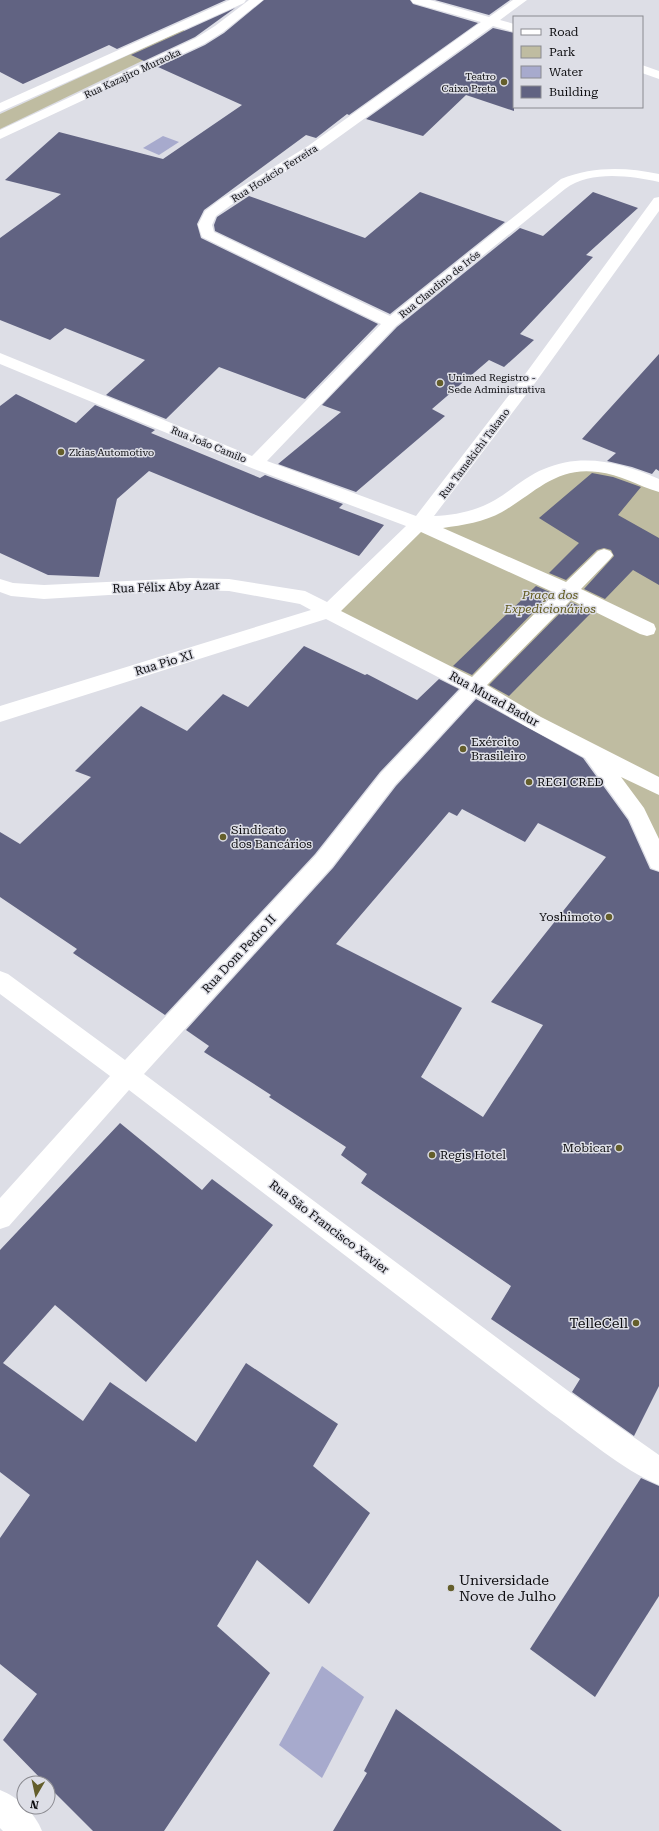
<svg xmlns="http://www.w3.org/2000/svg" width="659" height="1831" font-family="'Roboto Serif',serif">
  <rect width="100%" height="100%" fill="#dddee6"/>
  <g fill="#bfbca1">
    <path d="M 183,30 L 194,36 L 0,129 L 0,114 Z"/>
    <path d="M 592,466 L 659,489 L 659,850 L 597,757 L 337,611 L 422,525 L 462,520 L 535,481 Z"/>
  </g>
  <g fill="#a7aacd">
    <path d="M 163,136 L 179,142 L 159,155 L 143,148 Z"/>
    <path d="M 322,1666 L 364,1697 L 322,1778 L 279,1745 Z"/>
  </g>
  <g fill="#616382" fill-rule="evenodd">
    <path d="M 0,0 L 226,0 L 117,49 L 109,45 L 23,84 L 0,72 Z"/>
    <path d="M 264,0 L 410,0 L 413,4 L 478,23 L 349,115 L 347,114 L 316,138 L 306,135 L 204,210 L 197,224 L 201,238 L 378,324 L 305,399 L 219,367 L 166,419 L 106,395 L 145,360 L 65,328 L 50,340 L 0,320 L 0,238 L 61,194 L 5,180 L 59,132 L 163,159 L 242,105 L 158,67 L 205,45 L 224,33 Z"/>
    <path d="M 435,0 L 510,0 L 489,15 Z"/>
    <path d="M 235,8 L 195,37 L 144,61 L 131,55 Z"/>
    <path d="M 493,28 L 514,33 L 514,111 L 466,95 L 423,136 L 366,119 Z"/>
    <path d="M 420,192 L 505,222 L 390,314 L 215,231 L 214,225 L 217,217 L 249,196 L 365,238 Z"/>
    <path d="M 593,192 L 638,208 L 586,255 L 593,257 L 520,334 L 534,340 L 504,367 L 489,360 L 432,409 L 445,416 L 356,492 L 278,464 L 341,412 L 322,405 L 397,327 L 520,228 L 543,236 Z"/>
    <path d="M 659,354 L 659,471 L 656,469 L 652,474 L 632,467 L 607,461 L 616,453 L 582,439 Z"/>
    <path d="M 16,394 L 76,423 L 95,405 L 155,430 L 151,433 L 260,478 L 265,475 L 343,504 L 339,508 L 384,525 L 359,556 L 251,513 L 149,471 L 117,499 L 99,577 L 48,575 L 0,553 L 0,406 Z"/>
    <path d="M 592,473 L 613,477 L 641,487 L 618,515 L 659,538 L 659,585 L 633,570 L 605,599 L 584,589 L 614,556 L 611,550 L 604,548 L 597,550 L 566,580 L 549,573 L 579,543 L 539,518 Z"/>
    <path d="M 536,586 L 552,593 L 472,675 L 453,666 Z"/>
    <path d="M 571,602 L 592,612 L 509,696 L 489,685 Z"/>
    <path d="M 304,646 L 365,675 L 367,674 L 417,700 L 439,679 L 459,689 L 380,772 L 315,854 L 165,1015 L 73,953 L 77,949 L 0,897 L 0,832 L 20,844 L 91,777 L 75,771 L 141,706 L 187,731 L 223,694 L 248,707 Z"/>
    <path d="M 476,699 L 583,758 L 628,820 L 650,869 L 659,872 L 659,1386 L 634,1436 L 572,1392 L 580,1379 L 491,1319 L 511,1286 L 361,1183 L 367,1174 L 341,1155 L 346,1147 L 269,1097 L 271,1095 L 204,1052 L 209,1046 L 186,1030 L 333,868 L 396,786 ZM 462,809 L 525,842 L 538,823 L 606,857 L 491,1002 L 543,1025 L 483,1117 L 421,1077 L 462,1008 L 336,944 L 449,812 L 457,816 Z"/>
    <path d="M 120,1123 L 202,1190 L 212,1179 L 273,1225 L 146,1382 L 55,1305 L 3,1363 L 83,1421 L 110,1382 L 196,1442 L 246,1363 L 338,1424 L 313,1466 L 370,1513 L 309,1604 L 257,1560 L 217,1626 L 270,1673 L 164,1831 L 93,1831 L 48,1786 L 48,1783 L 45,1783 L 3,1740 L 37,1694 L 0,1664 L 0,1538 L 30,1495 L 0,1472 L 0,1250 Z"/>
    <path d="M 641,1478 L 659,1486 L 659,1596 L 595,1697 L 530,1649 Z"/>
    <path d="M 396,1709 L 562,1831 L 333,1831 L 367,1773 L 364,1771 Z"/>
  </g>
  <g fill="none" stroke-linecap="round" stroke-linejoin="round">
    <g fill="#fff" fill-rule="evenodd">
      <path d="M 230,0 L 246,0 L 244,3 L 0,112 L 0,103 Z"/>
      <path d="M 249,0 L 263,0 L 223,32 L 204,44 L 0,139 L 0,130 L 196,38 L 215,26 Z"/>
      <path d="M 411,0 L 430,0 L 489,17 L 513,0 L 527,0 L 500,20 L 514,24 L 514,32 L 493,26 L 318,152 L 231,205 L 216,216 L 212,225 L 214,232 L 390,316 L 561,179 C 593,166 626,167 659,174 L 659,182 C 630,176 591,170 565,189 L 396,326 L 267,461 L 416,516 L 526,373 L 654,198 L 659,197 L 659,211 L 538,379 L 434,516 C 456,515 476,511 495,500 C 512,490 526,476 544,469 C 583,452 623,463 659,479 L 659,492 C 638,486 620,474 598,472 C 556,466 535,493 502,512 C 484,522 463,525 443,528 L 566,582 L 598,551 L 604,549 L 610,551 L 613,555 L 610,559 L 581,589 L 654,624 L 656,629 L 654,634 L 647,636 L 640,634 L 571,600 L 487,685 L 541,717 L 659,777 L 659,795 L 621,777 L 644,808 L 659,839 L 659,871 L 651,868 L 629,819 L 585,758 L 527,727 L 476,697 L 395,785 L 332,867 L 144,1074 L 571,1393 L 659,1455 L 659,1485 C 621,1469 585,1437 551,1413 L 129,1090 L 9,1226 L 0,1229 L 0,1198 L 110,1076 L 0,994 L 0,971 L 8,974 L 125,1060 L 316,855 L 381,773 L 461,689 L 326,619 L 0,722 L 0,706 L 311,610 L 300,604 L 229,591 L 190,590 L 44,599 L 11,596 L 0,592 L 0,579 L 13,583 L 44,585 L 190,578 L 229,579 L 305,591 L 327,602 L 406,526 L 249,467 L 0,364 L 0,353 L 252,456 L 381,324 L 202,237 L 198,225 L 205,211 L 221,199 L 308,146 L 481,22 L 413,3 ZM 421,532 L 555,593 L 472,677 L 341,611 Z"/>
      <path d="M 642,65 L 659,71 L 659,79 L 642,73 Z"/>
      <path d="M 0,1790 C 18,1797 35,1813 42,1831 L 3,1831 L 0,1828 Z"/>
    </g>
  </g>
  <g fill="#645e2b" stroke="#dddee6" stroke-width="1.5">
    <circle cx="504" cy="82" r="4"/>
    <circle cx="440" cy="383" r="4"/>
    <circle cx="61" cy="452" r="4"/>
    <circle cx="463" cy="749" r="4"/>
    <circle cx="529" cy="782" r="4"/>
    <circle cx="223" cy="837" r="4"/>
    <circle cx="609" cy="917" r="4"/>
    <circle cx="619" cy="1148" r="4"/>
    <circle cx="432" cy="1155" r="4"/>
    <circle cx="636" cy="1323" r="4"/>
    <circle cx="451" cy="1588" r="4"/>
  </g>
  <g text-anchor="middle" stroke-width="3" stroke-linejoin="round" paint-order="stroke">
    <g font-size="10" fill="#0d0d10" stroke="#dddee6">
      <text transform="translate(132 73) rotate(-25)" y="4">Rua Kazajiro Muraoka</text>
      <text transform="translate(274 173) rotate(-32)" y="4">Rua Horácio Ferreira</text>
      <text transform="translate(439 284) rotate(-39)" y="4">Rua Claudino de Irós</text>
      <text transform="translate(209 444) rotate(22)" y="4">Rua João Camilo</text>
      <text transform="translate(474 453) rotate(-53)" y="4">Rua Tamekichi Takano</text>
    </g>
    <g font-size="10" fill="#0d0d10" stroke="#dddee6" text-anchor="start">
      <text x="496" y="80" text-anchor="end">Teatro<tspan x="496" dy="12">Caixa Preta</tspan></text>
      <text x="448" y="381">Unimed Registro -<tspan x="448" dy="12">Sede Administrativa</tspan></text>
      <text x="69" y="456">Zkias Automotivo</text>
    </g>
    <g font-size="12" fill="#0d0d10" stroke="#dddee6">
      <text transform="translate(166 587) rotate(-2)" y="4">Rua Félix Aby Azar</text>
      <text transform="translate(164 663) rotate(-17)" y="4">Rua Pio XI</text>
      <text transform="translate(494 699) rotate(29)" y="4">Rua Murad Badur</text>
      <text transform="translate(239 954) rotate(-47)" y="4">Rua Dom Pedro II</text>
      <text transform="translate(329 1227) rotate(37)" y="4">Rua São Francisco Xavier</text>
    </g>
    <g font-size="12" font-style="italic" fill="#60591e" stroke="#dddee6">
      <text x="550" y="599">Praça dos<tspan x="550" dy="14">Expedicionários</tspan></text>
    </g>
    <g font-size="12" fill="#0d0d10" stroke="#dddee6" text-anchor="start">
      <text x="471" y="746">Exército<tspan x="471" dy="14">Brasileiro</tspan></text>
      <text x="537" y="786">REGI CRED</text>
      <text x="231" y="834">Sindicato<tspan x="231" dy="14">dos Bancários</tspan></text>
      <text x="601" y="921" text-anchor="end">Yoshimoto</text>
      <text x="611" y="1152" text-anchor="end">Mobicar</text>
      <text x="440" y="1159">Regis Hotel</text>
    </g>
    <g font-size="14" fill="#0d0d10" stroke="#dddee6" text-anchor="end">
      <text x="628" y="1328">TelleCell</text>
      <text x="459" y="1585" text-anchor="start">Universidade<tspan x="459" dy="16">Nove de Julho</tspan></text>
    </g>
  </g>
  <rect x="513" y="16" width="130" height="92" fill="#dddee6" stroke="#8a8a90"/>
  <rect x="521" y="29" width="20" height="6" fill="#ffffff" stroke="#8a8a90"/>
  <text x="549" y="36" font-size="12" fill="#0d0d10">Road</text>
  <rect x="521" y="46" width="20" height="12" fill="#bfbca1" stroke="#8a8a90"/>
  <text x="549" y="56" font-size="12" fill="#0d0d10">Park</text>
  <rect x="521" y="66" width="20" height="12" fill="#a7aacd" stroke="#8a8a90"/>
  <text x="549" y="76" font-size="12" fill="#0d0d10">Water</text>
  <rect x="521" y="86" width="20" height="12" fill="#616382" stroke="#8a8a90"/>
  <text x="549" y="96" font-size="12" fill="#0d0d10">Building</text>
  <g transform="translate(36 1795) rotate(189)"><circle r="19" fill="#dddee6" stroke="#8a8a90"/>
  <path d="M0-3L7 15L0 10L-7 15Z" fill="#645e2b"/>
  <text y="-6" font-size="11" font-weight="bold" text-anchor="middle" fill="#0d0d10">N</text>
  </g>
</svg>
